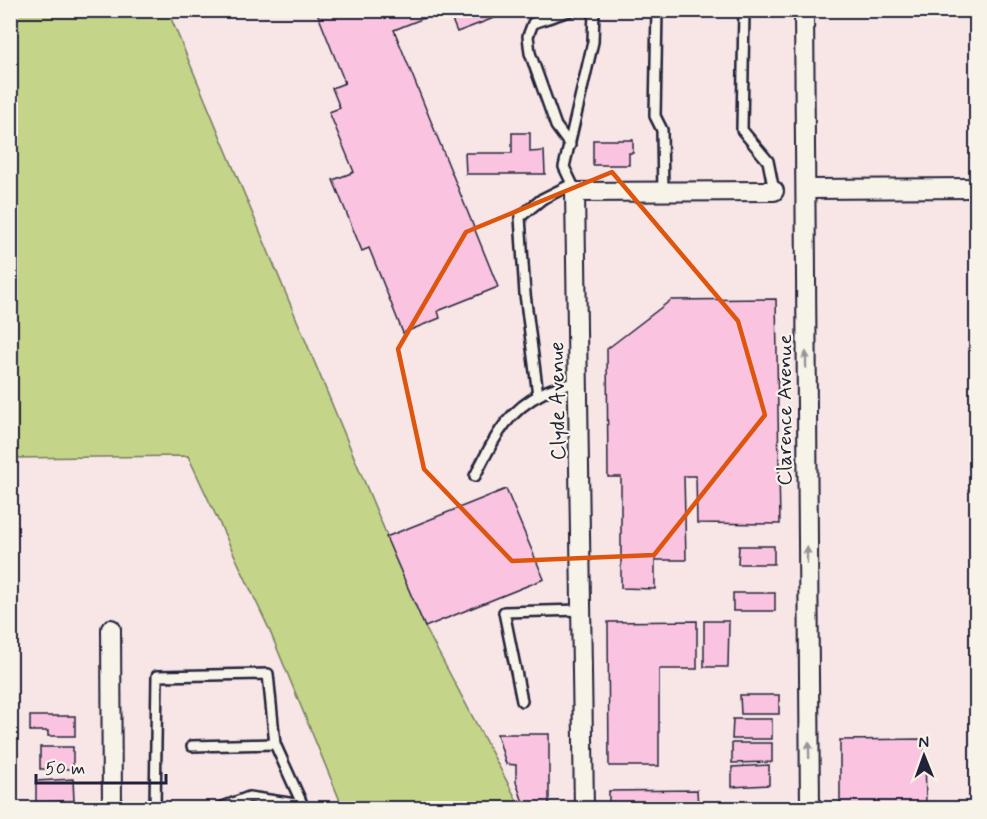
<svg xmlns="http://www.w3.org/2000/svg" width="987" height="819" font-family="Mynerve,sans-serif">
  <rect width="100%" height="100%" fill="#f8e5e6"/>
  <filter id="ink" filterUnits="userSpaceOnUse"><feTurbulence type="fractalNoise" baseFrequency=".0167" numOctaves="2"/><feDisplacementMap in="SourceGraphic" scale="12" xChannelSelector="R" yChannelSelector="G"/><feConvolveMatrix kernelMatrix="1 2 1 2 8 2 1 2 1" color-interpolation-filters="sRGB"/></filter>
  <g filter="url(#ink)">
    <path fill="#c4d488" stroke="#737b62" stroke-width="1.5" d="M 11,11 L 168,11 L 425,627 L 521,808 L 343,808 L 269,629 L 188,456 L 11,458 Z"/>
    <g fill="#fac4e0" stroke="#22223b" stroke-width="1.5">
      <path d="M 316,10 L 444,10 L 394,30 L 498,287 L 438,311 L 440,318 L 403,333 L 369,248 L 362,251 L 333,180 L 354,172 L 329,112 L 340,108 L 332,88 L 345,83 Z"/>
      <path d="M 448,10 L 500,10 L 502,15 L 457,32 Z"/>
      <path d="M 512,133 L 530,133 L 530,152 L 544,151 L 545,174 L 466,174 L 465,153 L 512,153 Z"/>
      <path d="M 593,140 L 633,140 L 633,153 L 629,153 L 629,165 L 593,165 Z"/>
      <path d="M 776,299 L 780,524 L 697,523 L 696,476 L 684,476 L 686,560 L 655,560 L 655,589 L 621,588 L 621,477 L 608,477 L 607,349 L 671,300 Z"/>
      <path d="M 506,489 L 544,579 L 425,627 L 386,537 Z"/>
      <path d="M 739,546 L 774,546 L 774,564 L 738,564 Z"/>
      <rect x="733" y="593" width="42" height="18"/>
      <path d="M 697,621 L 697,669 L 659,669 L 659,766 L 609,766 L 608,622 Z"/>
      <path d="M 704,621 L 729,621 L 728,667 L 704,667 Z"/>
      <path d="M 740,695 L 779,695 L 779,714 L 741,714 Z"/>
      <path d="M 30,716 L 75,716 L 75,736 L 48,736 L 48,731 L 30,731 Z"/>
      <path d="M 733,719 L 772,719 L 772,739 L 732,739 Z"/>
      <path d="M 497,734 L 549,734 L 549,808 L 525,808 L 516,782 L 516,765 L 506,764 Z"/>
      <path d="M 925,739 L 926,808 L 840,808 L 840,740 Z"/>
      <path d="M 732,743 L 772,743 L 772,762 L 732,763 Z"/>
      <rect x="40" y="747" width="33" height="22"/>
      <path d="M 769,765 L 769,785 L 732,787 L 732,767 Z"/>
      <path d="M 73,779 L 74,801 L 36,802 L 36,781 Z"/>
      <path d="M 697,790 L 698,808 L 609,808 L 609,791 Z"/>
    </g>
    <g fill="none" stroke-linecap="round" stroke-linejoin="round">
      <g stroke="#22223b" stroke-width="14">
        <g id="lane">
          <path d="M 657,10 L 655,116 L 662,130 L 663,193"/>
          <path d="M 744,10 L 742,130 L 768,161 L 774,191"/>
          <path d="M 570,145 L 556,126 L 530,53 L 528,36 L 533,23 L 572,10"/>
          <path d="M 574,188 L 564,167 L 593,42 L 594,10"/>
          <path d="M 538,395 L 525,294 L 520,217 L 542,199 L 572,184"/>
          <path d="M 475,476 C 492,442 506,411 543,393 C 553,387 567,385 579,382"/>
          <path d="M 522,701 L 504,612 L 582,610"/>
          <path d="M 192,746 L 275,744"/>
          <path d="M 155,808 L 157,676 L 268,674 L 275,744 L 304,808"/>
          <path d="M 220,808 L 249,797 L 302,805"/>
        </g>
      </g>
      <g stroke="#22223b" stroke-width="22">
        <g id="street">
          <path d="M 804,10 L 810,808"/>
          <path d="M 806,189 L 976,188"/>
          <path d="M 111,629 L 112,808"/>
          <path d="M 584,808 L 575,192 L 774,191"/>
        </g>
      </g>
      <use href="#lane" stroke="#f7f3e8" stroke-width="9"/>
      <use href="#street" stroke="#f7f3e8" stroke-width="18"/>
    </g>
    <defs><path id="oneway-solid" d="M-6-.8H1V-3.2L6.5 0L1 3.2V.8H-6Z" transform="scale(1.5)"/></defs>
    <g fill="#97959a">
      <use href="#oneway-solid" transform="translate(806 360) rotate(-90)"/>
      <use href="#oneway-solid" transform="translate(807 555) rotate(-90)"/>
      <use href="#oneway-solid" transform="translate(809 750) rotate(-91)"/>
    </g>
  </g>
  <path fill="none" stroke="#de560e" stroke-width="4.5" stroke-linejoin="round" d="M 612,172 L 738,321 L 765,415 L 654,555 L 512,561 L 424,469 L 398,349 L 466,232 Z"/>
  <g text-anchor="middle" stroke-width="4.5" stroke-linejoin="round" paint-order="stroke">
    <g font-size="21" fill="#22223b" stroke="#f7f3e8">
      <text transform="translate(557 401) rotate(-91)" y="7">Clyde Avenue</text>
      <text transform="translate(784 410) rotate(-90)" y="7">Clarence Avenue</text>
    </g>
  </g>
  <rect width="987" height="819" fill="none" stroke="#f7f3e8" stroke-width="36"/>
  <rect x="18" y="18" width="951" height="783" fill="none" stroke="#22223b" stroke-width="2" filter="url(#ink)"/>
  <g transform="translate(924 756) rotate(359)" stroke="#f7f3e8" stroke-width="4.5" paint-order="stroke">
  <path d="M0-4.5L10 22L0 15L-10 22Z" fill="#22223b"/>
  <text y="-9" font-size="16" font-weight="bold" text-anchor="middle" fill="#22223b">N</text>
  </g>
  <path d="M36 774v9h130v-9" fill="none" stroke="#22223b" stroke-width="3"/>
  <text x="45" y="774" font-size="18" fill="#22223b" stroke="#f7f3e8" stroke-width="4.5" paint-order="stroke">50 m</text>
</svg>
